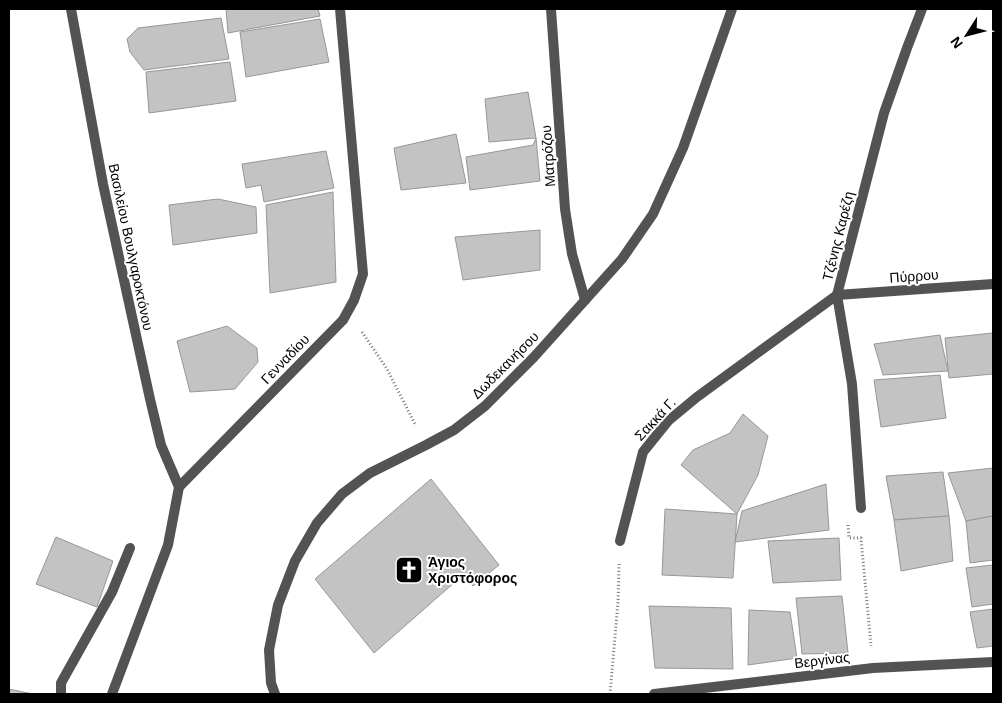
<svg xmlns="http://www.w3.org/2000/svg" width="1002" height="703" font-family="Helvetica,sans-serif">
  <rect width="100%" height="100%" fill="#fff"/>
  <g fill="#c3c3c3" stroke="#979797">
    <path d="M 226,9 L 318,9 L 320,16 L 228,33 Z"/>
    <path d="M 221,18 L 229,59 L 144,70 L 130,52 L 127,39 L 138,28 Z"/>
    <path d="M 320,19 L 329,62 L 246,77 L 240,32 Z"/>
    <path d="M 230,62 L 236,101 L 149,113 L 146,72 Z"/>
    <path d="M 528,92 L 536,138 L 489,142 L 485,99 Z"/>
    <path d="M 456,134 L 466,183 L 401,190 L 394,148 Z"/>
    <path d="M 536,138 L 540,181 L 470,190 L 466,157 L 533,145 Z"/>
    <path d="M 326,151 L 334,188 L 264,202 L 261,185 L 246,188 L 242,164 Z"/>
    <path d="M 333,192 L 336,282 L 270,293 L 266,205 Z"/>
    <path d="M 218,199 L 256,207 L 257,233 L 173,245 L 169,205 Z"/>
    <path d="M 540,230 L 540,270 L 463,280 L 455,237 Z"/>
    <path d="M 227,326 L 257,348 L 258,362 L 235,389 L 190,392 L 177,341 Z"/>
    <path d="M 993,333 L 993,374 L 949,378 L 945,338 Z"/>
    <path d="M 940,335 L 948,371 L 883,375 L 874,344 Z"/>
    <path d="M 940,375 L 946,418 L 881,427 L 874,380 Z"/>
    <path d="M 743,414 L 768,436 L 758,475 L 737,514 L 681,465 L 693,450 L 730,433 Z"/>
    <path d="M 993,468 L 993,516 L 966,521 L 948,473 Z"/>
    <path d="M 943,472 L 949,516 L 894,520 L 886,476 Z"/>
    <path d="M 431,479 L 499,565 L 473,586 L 463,575 L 374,653 L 315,579 Z"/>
    <path d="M 826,484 L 829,530 L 735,542 L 742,511 Z"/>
    <path d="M 665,509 L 737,514 L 733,578 L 662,575 Z"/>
    <path d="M 949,516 L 953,561 L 901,571 L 894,520 Z"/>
    <path d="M 993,516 L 993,560 L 970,563 L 966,521 Z"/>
    <path d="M 56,537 L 113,561 L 97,607 L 36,584 Z"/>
    <path d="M 839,538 L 841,580 L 773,583 L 768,541 Z"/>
    <path d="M 993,565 L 993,604 L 972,607 L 966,568 Z"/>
    <path d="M 842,596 L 848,653 L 802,654 L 796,598 Z"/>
    <path d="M 649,606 L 731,608 L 733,669 L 655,668 Z"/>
    <path d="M 993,609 L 993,646 L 977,648 L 970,612 Z"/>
    <path d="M 749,610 L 790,612 L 797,658 L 748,665 Z"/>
    <path d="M 9,689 L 33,694 L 9,694 Z"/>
  </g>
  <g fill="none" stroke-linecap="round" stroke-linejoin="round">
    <g stroke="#757575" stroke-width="3" stroke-dasharray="1 2.5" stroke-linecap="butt">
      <path d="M 362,332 L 387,369 L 416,426"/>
      <path d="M 848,525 L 849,538 L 861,538 L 871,646"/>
      <path d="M 610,694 L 618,602 L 619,564"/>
    </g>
    <g stroke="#535353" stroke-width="10">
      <path d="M 71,9 L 103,184 L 150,399 L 161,445 L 179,487"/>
      <path d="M 551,9 L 565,209 L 572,254 L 585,300"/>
      <path d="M 861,508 L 852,384 L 837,295 L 884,113 L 907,48 L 922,9"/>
      <path d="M 620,541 L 643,452 L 668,421 L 697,397 L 837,295 L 993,284"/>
      <path d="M 61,694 L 61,683 L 112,592 L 130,548"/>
      <path d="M 112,694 L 168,545 L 179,487 L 343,320 L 354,300 L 363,274 L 340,9"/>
      <path d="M 275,694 L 271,683 L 269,650 L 278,605 L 295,561 L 317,523 L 342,494 L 370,473 L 426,445 L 454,430 L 485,406 L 534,357 L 622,259 L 653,214 L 683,148 L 732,9"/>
      <path d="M 654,694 L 873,668 L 993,662"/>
    </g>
  </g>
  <defs>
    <g id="church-square" transform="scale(1.4375)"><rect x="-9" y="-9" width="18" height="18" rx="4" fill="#000" stroke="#fff"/><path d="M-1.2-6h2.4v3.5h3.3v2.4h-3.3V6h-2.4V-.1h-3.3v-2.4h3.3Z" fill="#fff"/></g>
  </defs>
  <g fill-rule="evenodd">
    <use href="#church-square" x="409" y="570"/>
  </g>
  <g text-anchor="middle" stroke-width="4" stroke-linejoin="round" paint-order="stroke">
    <g font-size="14" fill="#000" stroke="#fff">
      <text transform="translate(548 156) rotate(-94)" y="5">Ματρόζου</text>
      <text transform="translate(838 236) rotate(-76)" y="5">Τζένης Καρέζη</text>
      <text transform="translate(131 247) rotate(78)" y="5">Βασιλείου Βουλγαροκτόνου</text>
      <text transform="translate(914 276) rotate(-4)" y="5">Πύρρου</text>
      <text transform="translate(285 359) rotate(-46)" y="5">Γενναδίου</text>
      <text transform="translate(505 365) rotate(-45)" y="5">Δωδεκανήσου</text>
      <text transform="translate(655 419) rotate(-47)" y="5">Σακκά Γ.</text>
      <text transform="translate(822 660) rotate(-7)" y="5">Βεργίνας</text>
    </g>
    <g font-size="14" font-weight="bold" fill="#000" stroke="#fff" text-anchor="start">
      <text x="428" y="567">Άγιος<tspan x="428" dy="16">Χριστόφορος</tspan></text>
    </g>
  </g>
  <rect width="1002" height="703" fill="none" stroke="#000000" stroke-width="20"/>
  <g transform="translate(967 35) rotate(234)" stroke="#ffffff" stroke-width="4" paint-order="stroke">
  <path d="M0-4L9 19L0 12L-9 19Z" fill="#000000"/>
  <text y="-8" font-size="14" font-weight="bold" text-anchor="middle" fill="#000000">N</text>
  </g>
</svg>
